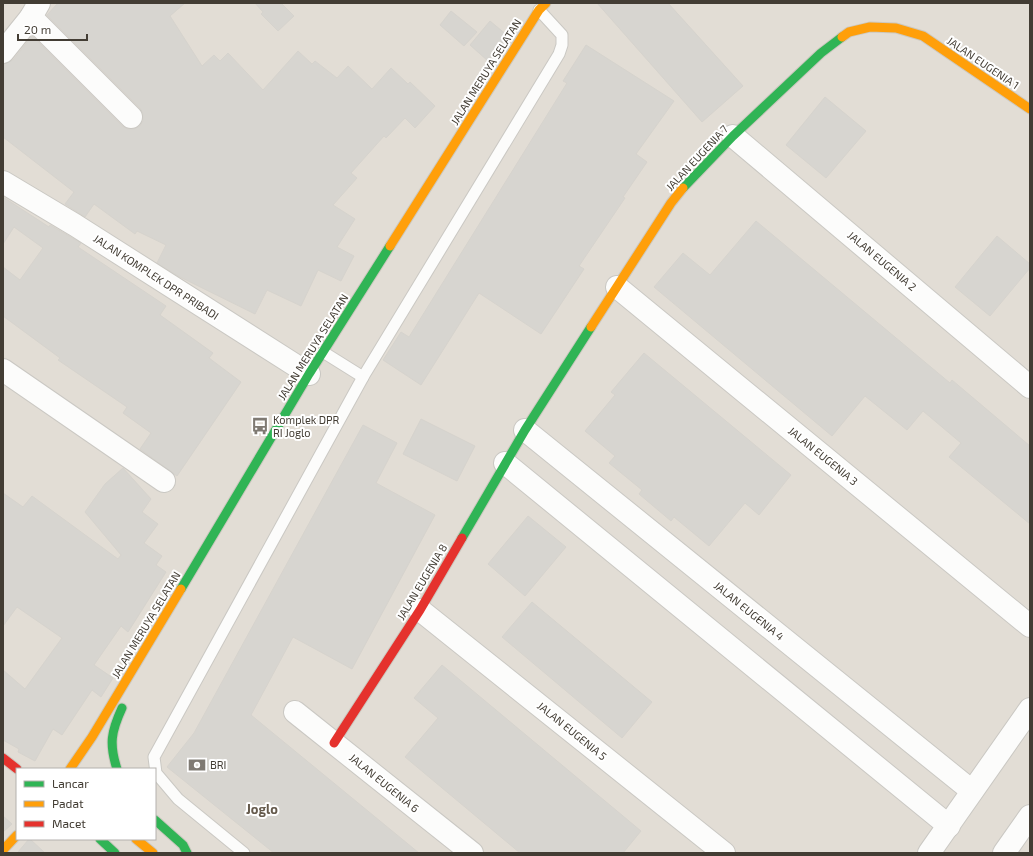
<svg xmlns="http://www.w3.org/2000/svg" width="1033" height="856" font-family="'Exo 2',sans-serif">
  <rect width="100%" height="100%" fill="#eeece7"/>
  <path fill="#e2ddd5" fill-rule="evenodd" d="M 3,3 L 1030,3 L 1030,853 L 3,853 ZM 17,769 L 155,769 L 155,839 L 17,839 Z"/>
  <g fill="#d7d5d0" stroke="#d6d3cd">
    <path d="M 58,3 L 185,3 L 170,16 L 202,66 L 214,55 L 220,61 L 228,53 L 263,90 L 298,51 L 312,64 L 315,61 L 337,78 L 348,66 L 372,89 L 391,68 L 408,84 L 410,82 L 435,106 L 415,128 L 405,118 L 386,138 L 384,136 L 351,173 L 357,178 L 333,205 L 355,219 L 337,247 L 354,256 L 341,281 L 318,270 L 301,306 L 267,290 L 255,314 L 178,276 L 157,263 L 166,245 L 137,231 L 135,234 L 94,204 L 85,217 L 65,204 L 74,192 L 3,137 L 4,64 L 13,60 L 32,36 L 122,126 L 128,129 L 134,129 L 140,126 L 143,121 L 143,114 L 140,108 L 47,15 Z"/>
    <path d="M 255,3 L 281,3 L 294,16 L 278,31 L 261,14 L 263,12 Z"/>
    <path d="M 597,3 L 668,3 L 743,86 L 702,122 Z"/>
    <path d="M 451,11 L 477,32 L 464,46 L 440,25 Z"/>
    <path d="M 490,21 L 508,36 L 488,61 L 470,45 Z"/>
    <path d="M 586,45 L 674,101 L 636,154 L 647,162 L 623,197 L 625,198 L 579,266 L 584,269 L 541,334 L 479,293 L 421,385 L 383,360 L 401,332 L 409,337 L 567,83 L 563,81 Z"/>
    <path d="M 825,97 L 866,131 L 826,178 L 786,145 Z"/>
    <path d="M 3,197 L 49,227 L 50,225 L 81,243 L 78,247 L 166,306 L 160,315 L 213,353 L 209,358 L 241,382 L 177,476 L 140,449 L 151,433 L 123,413 L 127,407 L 58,360 L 60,358 L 3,316 L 3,267 L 20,280 L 43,248 L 14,227 L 3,244 Z"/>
    <path d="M 756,221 L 950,383 L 952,380 L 1030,446 L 1030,524 L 949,457 L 961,443 L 923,411 L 907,430 L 865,396 L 832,436 L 654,287 L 683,253 L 710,275 Z"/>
    <path d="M 997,236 L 1030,264 L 1030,268 L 990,316 L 955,287 Z"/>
    <path d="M 644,353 L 791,475 L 759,515 L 745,503 L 709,546 L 674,517 L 671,521 L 639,494 L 642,490 L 609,463 L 615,456 L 585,431 L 615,395 L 611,392 Z"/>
    <path d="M 421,419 L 475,446 L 457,481 L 403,454 Z"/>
    <path d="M 363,425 L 397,443 L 376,483 L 435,515 L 352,669 L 293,637 L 251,715 L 419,853 L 274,853 L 167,767 L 194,733 Z"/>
    <path d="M 123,468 L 151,499 L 142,512 L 158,524 L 144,543 L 162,556 L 156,565 L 166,572 L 128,632 L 121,626 L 94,665 L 113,678 L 101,697 L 92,690 L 62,735 L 53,729 L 35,761 L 18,752 L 19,749 L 3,740 L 3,670 L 25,689 L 62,638 L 17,607 L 3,626 L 3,493 L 23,507 L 32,496 L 118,559 L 121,555 L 85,512 L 105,484 Z"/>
    <path d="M 528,516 L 566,547 L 525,596 L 488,564 Z"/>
    <path d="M 532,602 L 652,702 L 622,738 L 502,637 Z"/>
    <path d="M 442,665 L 641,831 L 623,853 L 520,853 L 405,757 L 438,718 L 414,698 Z"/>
    <path d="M 3,816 L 12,824 L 3,832 Z"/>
    <path d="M 29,839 L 30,839 L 45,853 L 18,852 Z"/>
  </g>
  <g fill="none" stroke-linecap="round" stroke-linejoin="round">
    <g stroke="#cac8c3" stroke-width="13">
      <g id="lane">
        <path d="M 323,352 L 363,377"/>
        <path d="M 244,853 L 178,799 L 156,773 L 154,757 L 363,377 L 559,54 L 562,45 L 562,35 L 539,10"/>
      </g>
    </g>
    <g stroke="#cac8c3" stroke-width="24">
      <g id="street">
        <path d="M 31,17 L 131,117"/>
        <path d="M 3,52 L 31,17 L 39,3"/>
        <path d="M 733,136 L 1030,387"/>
        <path d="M 3,182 L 75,225 L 309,374"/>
        <path d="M 617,287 L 1030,626"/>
        <path d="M 3,370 L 164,481"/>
        <path d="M 525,430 L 972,791"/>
        <path d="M 505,463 L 949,826"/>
        <path d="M 420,610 L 724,853"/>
        <path d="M 295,712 L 472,853"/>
        <path d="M 929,853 L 1030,709"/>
        <path d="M 1004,853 L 1030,816"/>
      </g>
    </g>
    <g stroke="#ccc8bf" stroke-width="11">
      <g id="fast">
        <path d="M 683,188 L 733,136 L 821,53 L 842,37"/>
        <path d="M 462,538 L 525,430 L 591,327"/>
        <path d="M 181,589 L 309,374 L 390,246"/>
        <path d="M 117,769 C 109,744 111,732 122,708"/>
        <path d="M 155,820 L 183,845 L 187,853"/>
        <path d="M 100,839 L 115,853"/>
      </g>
    </g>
    <g stroke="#ccc8bf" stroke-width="11">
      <g id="slow">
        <path d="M 842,37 L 849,32 L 870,27 L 896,28 L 923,36 L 1030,109"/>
        <path d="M 390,246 L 539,10 L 546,3"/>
        <path d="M 591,327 L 671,203 L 683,188"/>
        <path d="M 70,769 L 92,737 L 181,589"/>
        <path d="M 136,839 L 153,853"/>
        <path d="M 3,850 L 17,835"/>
      </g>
    </g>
    <g stroke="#ccc8bf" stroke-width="11">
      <g id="jam">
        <path d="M 334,743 L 420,610 L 462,538"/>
        <path d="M 3,758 L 17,769"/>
      </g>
    </g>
    <use href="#lane" stroke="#fcfcfb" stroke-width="11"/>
    <use href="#street" stroke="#fcfcfb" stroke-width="22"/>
    <use href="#fast" stroke="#30b455" stroke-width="9"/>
    <use href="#slow" stroke="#ff9f0a" stroke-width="9"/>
    <use href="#jam" stroke="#e5322d" stroke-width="9"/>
  </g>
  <defs>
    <g id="bus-bare" transform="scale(1.38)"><path d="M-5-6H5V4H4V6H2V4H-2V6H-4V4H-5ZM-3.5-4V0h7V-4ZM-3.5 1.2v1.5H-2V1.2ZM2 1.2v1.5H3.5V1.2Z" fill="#7f7a73" stroke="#fff" stroke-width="2.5" paint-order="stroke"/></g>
    <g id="bank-bare" transform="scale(1.38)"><path d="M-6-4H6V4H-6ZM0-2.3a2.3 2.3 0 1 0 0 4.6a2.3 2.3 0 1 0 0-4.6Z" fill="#7f7a73" stroke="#fff" stroke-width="2.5" paint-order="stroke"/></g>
  </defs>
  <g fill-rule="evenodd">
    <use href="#bus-bare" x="260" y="426"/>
    <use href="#bank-bare" x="197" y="765"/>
  </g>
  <g text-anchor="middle" stroke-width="4" stroke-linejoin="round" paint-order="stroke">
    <g font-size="11" fill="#433d34" stroke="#fff">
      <text transform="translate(983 63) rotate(34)" y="4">JALAN EUGENIA 1</text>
      <text transform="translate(486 72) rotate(-58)" y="4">JALAN MERUYA SELATAN</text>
      <text transform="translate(697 158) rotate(-47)" y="4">JALAN EUGENIA 7</text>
      <text transform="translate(882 261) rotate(40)" y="4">JALAN EUGENIA 2</text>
      <text transform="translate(156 277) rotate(33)" y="4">JALAN KOMPLEK DPR PRIBADI</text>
      <text transform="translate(313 347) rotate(-58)" y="4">JALAN MERUYA SELATAN</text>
      <text transform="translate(823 456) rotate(39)" y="4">JALAN EUGENIA 3</text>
      <text transform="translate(422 582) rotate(-59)" y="4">JALAN EUGENIA 8</text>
      <text transform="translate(749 611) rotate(39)" y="4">JALAN EUGENIA 4</text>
      <text transform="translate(146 625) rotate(-59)" y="4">JALAN MERUYA SELATAN</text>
      <text transform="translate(572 731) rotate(39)" y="4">JALAN EUGENIA 5</text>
      <text transform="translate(384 783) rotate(39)" y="4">JALAN EUGENIA 6</text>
    </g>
    <g font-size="11" fill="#433d34" stroke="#fff" text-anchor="start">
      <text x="273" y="424">Komplek DPR<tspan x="273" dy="13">RI Joglo</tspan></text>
      <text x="210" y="769">BRI</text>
    </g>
    <g font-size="13" font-weight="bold" fill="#655a4c" stroke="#fff">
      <text x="262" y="814">Joglo</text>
    </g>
  </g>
  <rect width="1033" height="856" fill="none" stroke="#433d34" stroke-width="8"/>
  <rect x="16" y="768" width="140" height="72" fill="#ffffff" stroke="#b4b1ae"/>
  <rect x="24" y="781" width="20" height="6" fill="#30b455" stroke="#b4b1ae"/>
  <text x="52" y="788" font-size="12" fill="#433d34">Lancar</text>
  <rect x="24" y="801" width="20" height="6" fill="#ff9f0a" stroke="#b4b1ae"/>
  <text x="52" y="808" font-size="12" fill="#433d34">Padat</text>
  <rect x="24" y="821" width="20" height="6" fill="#e5322d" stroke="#b4b1ae"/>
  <text x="52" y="828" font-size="12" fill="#433d34">Macet</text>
  <path d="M18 34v6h69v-6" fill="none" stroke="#433d34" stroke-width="2"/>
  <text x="24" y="34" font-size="12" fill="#433d34" stroke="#ffffff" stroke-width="3" paint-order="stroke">20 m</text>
</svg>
